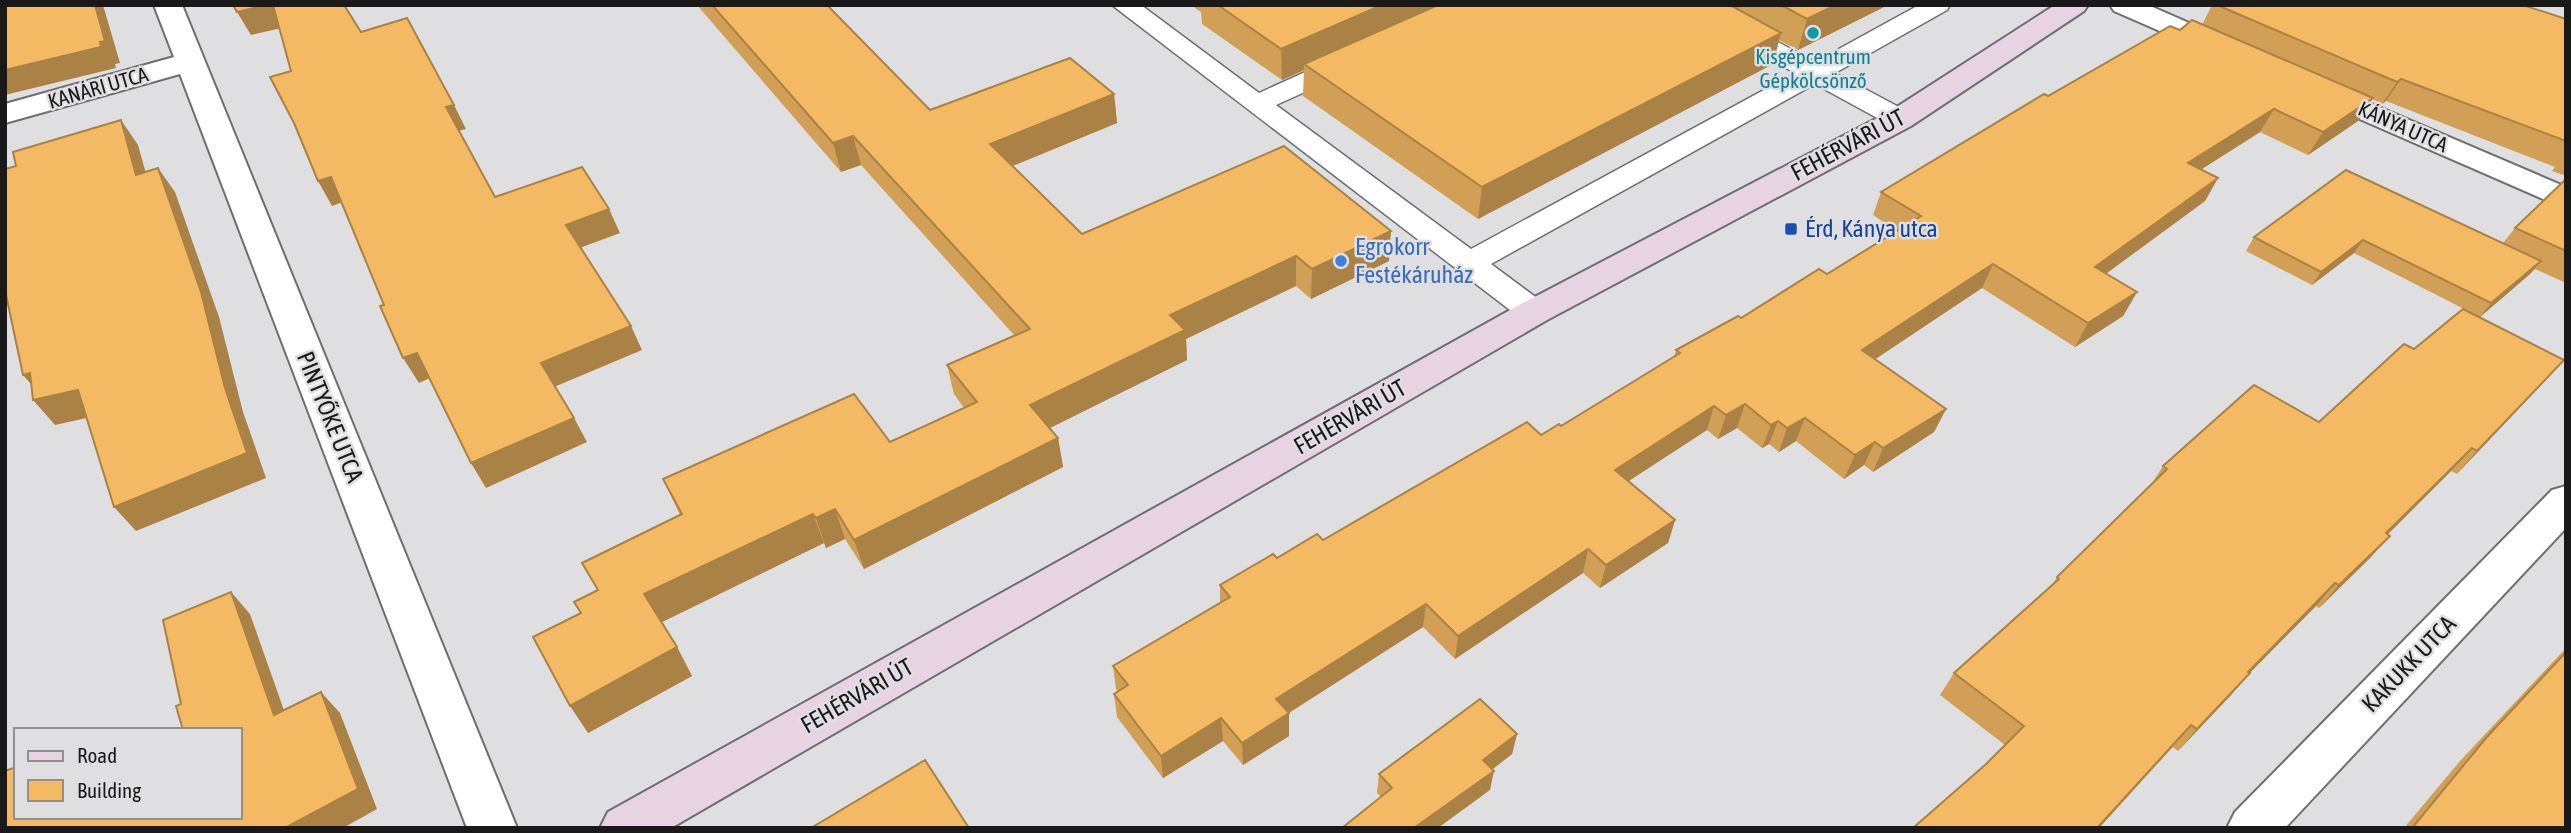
<svg xmlns="http://www.w3.org/2000/svg" width="2571" height="833" font-family="'Asap Condensed',sans-serif">
  <rect width="100%" height="100%" fill="#dfdfe2"/>
  <g fill="none" stroke-linecap="round" stroke-linejoin="round">
    <g stroke="#6e6e71" stroke-width="3">
      <path id="lane" d="M 1112,5 L 1141,5 L 1259,93 L 1338,57 L 1347,55 L 1356,57 L 1360,63 L 1356,69 L 1276,105 L 1471,249 L 1795,73 L 1681,10 L 1678,5 L 1709,5 L 1815,62 L 1919,5 L 1950,5 L 1947,10 L 1835,73 L 1910,113 L 1914,119 L 1910,125 L 1900,127 L 1890,125 L 1815,84 L 1491,264 L 1545,304 L 1550,312 L 1545,320 L 1534,323 L 1523,320 Z"/>
    </g>
    <g stroke="#6e6e71" stroke-width="4">
      <g id="street">
        <path d="M 154,5 L 182,5 L 517,828 L 467,828 L 180,74 L 5,123 L 5,104 L 174,57 Z"/>
        <path d="M 2110,5 L 2148,5 L 2237,44 L 2241,50 L 2237,56 L 2227,59 L 2217,56 L 2114,11 Z"/>
        <path d="M 2318,81 L 2566,187 L 2566,209 L 2307,96 L 2303,90 L 2307,84 Z"/>
        <path d="M 2566,486 L 2566,528 L 2285,828 L 2227,828 L 2235,812 L 2552,490 Z"/>
      </g>
    </g>
    <g stroke="#6e6e71" stroke-width="4">
      <path id="secondary" d="M 2055,5 L 2088,5 L 2084,11 L 1911,126 L 1547,320 L 671,828 L 600,828 L 608,812 L 1521,304 L 1889,112 Z"/>
    </g>
    <use href="#lane" fill="#fff" fill-rule="evenodd"/>
    <use href="#street" fill="#fff" fill-rule="evenodd"/>
    <use href="#secondary" fill="#e8d3e3" fill-rule="evenodd"/>
  </g>
  <g fill="#d19f55">
    <path d="M 697,5 L 827,5 L 930,110 L 1114,94 L 1117,123 L 1013,166 L 1082,234 L 1389,261 L 1311,299 L 1296,286 L 1186,339 L 1187,360 L 1049,428 L 1058,438 L 1063,467 L 864,569 L 845,539 L 826,548 L 824,543 L 662,622 L 677,647 L 692,676 L 588,733 L 581,613 L 598,590 L 680,515 L 663,479 L 890,442 L 964,408 L 954,394 L 947,365 L 1014,335 L 861,165 L 841,172 Z"/>
    <path d="M 1191,5 L 1888,5 L 1798,50 L 1779,40 L 1773,64 L 1478,219 L 1303,96 L 1304,70 L 1282,80 L 1202,24 L 1201,12 Z"/>
    <path d="M 2212,5 L 2523,5 L 2566,19 L 2566,176 L 2552,171 L 2555,167 L 2386,101 L 2382,104 L 2372,99 L 2358,121 L 2308,155 L 2260,132 L 2202,169 L 2218,178 L 2205,201 L 2106,274 L 2137,292 L 2123,316 L 2075,347 L 1982,288 L 1875,359 L 1946,409 L 1934,432 L 1873,472 L 1864,465 L 1844,479 L 1796,441 L 1779,452 L 1769,444 L 1762,448 L 1737,428 L 1718,439 L 1707,430 L 1628,481 L 1675,520 L 1668,543 L 1600,588 L 1583,573 L 1455,659 L 1423,627 L 1289,713 L 1289,736 L 1243,765 L 1223,741 L 1163,778 L 1117,717 L 1114,694 L 1118,691 L 1116,689 L 1113,666 L 1220,602 L 1220,585 L 1277,558 L 1323,540 L 1561,426 L 1674,357 L 1676,350 L 1741,318 L 1827,274 L 1897,231 L 1873,215 L 1881,192 L 2048,96 L 2180,30 L 2202,25 Z"/>
    <path d="M 2566,181 L 2566,283 L 2535,269 L 2530,274 L 2480,317 L 2354,253 L 2312,285 L 2246,251 L 2254,237 L 2503,243 L 2515,228 Z"/>
    <path d="M 2414,349 L 2564,360 L 2457,474 L 2451,471 L 2388,534 L 2370,558 L 2319,608 L 2316,606 L 2249,673 L 2231,695 L 2178,751 L 2173,747 L 2099,828 L 1913,828 L 1985,765 L 2005,745 L 1940,695 L 1954,673 L 2053,584 L 2057,577 L 2151,485 L 2163,466 L 2319,422 Z"/>
    <path d="M 2566,648 L 2566,828 L 2404,828 L 2460,761 Z"/>
    <path d="M 1517,734 L 1512,754 L 1492,769 L 1490,790 L 1381,797 L 1377,793 L 1379,774 Z"/>
  </g>
  <g fill="#aa8245">
    <path d="M 95,5 L 103,5 L 120,63 L 115,64 L 116,68 L 5,95 L 5,70 Z"/>
    <path d="M 266,5 L 274,5 L 286,27 L 251,35 L 237,12 Z"/>
    <path d="M 1382,5 L 1449,5 L 1304,64 L 1304,70 L 1282,80 L 1281,49 Z"/>
    <path d="M 1836,5 L 1888,5 L 1798,50 L 1807,19 Z"/>
    <path d="M 1781,33 L 1773,64 L 1478,219 L 1482,187 Z"/>
    <path d="M 2401,79 L 2386,101 L 2382,104 L 2397,82 Z"/>
    <path d="M 1114,94 L 1117,123 L 995,173 L 990,144 Z"/>
    <path d="M 2373,98 L 2358,121 L 2308,155 L 2323,132 Z"/>
    <path d="M 454,105 L 466,129 L 458,131 L 446,107 Z"/>
    <path d="M 2274,109 L 2260,132 L 2175,186 L 2188,163 Z"/>
    <path d="M 121,120 L 138,145 L 153,199 L 136,175 Z"/>
    <path d="M 853,136 L 861,165 L 841,172 L 833,143 Z"/>
    <path d="M 158,168 L 175,192 L 219,317 L 243,412 L 266,478 L 136,531 L 114,507 L 225,388 Z"/>
    <path d="M 331,177 L 345,201 L 332,206 L 318,181 Z"/>
    <path d="M 2218,178 L 2205,201 L 2082,291 L 2095,267 Z"/>
    <path d="M 609,209 L 620,233 L 577,249 L 566,225 Z"/>
    <path d="M 1391,231 L 1389,261 L 1311,299 L 1312,269 Z"/>
    <path d="M 2363,240 L 2354,253 L 2312,285 L 2321,272 Z"/>
    <path d="M 1296,256 L 1296,286 L 1186,339 L 1187,360 L 1036,435 L 1030,405 L 1170,315 Z"/>
    <path d="M 2541,261 L 2530,274 L 2480,317 L 2491,303 Z"/>
    <path d="M 1993,264 L 1982,288 L 1853,374 L 1862,350 Z"/>
    <path d="M 2137,292 L 2123,316 L 2075,347 L 2088,323 Z"/>
    <path d="M 631,326 L 642,350 L 554,387 L 541,363 Z"/>
    <path d="M 417,353 L 432,377 L 419,383 L 403,358 Z"/>
    <path d="M 2564,360 L 2543,383 L 2457,474 L 2477,451 Z"/>
    <path d="M 30,373 L 78,390 L 100,415 L 55,425 L 33,400 L 43,398 L 23,375 Z"/>
    <path d="M 1745,404 L 1737,428 L 1718,439 L 1726,415 Z"/>
    <path d="M 1714,406 L 1707,430 L 1609,494 L 1615,470 Z"/>
    <path d="M 1946,409 L 1934,432 L 1873,472 L 1883,448 Z"/>
    <path d="M 574,418 L 587,442 L 486,488 L 471,463 Z"/>
    <path d="M 1805,418 L 1796,441 L 1779,452 L 1787,428 Z"/>
    <path d="M 1778,421 L 1769,444 L 1762,448 L 1771,425 Z"/>
    <path d="M 1058,438 L 1063,467 L 864,569 L 854,540 Z"/>
    <path d="M 1875,442 L 1864,465 L 1844,479 L 1855,455 Z"/>
    <path d="M 2472,448 L 2451,471 L 2366,556 L 2386,533 Z"/>
    <path d="M 835,509 L 845,539 L 826,548 L 816,518 Z"/>
    <path d="M 813,514 L 824,543 L 660,623 L 644,594 Z"/>
    <path d="M 1675,520 L 1668,543 L 1600,588 L 1606,565 Z"/>
    <path d="M 2390,536 L 2370,558 L 2319,608 L 2339,585 Z"/>
    <path d="M 1588,549 L 1583,573 L 1455,659 L 1458,636 Z"/>
    <path d="M 2335,583 L 2316,606 L 2229,694 L 2248,672 Z"/>
    <path d="M 231,592 L 250,614 L 293,736 L 274,715 Z"/>
    <path d="M 1426,604 L 1423,627 L 1276,721 L 1276,699 Z"/>
    <path d="M 677,647 L 692,676 L 588,733 L 570,706 Z"/>
    <path d="M 2250,673 L 2231,695 L 2178,751 L 2197,729 Z"/>
    <path d="M 321,692 L 340,713 L 377,809 L 343,828 L 285,828 Z"/>
    <path d="M 1289,713 L 1289,736 L 1243,765 L 1242,743 Z"/>
    <path d="M 1221,718 L 1223,741 L 1163,778 L 1161,756 Z"/>
    <path d="M 2191,725 L 2099,828 L 2097,828 Z"/>
    <path d="M 1517,734 L 1512,754 L 1479,780 L 1483,760 Z"/>
    <path d="M 1494,771 L 1490,790 L 1438,828 L 1414,828 Z"/>
  </g>
  <g fill="#f3b963" stroke="#aa8245" stroke-width="2">
    <path d="M 5,5 L 95,5 L 105,41 L 100,42 L 101,47 L 5,70 Z"/>
    <path d="M 233,5 L 266,5 L 237,12 Z"/>
    <path d="M 273,5 L 344,5 L 361,32 L 407,18 L 454,105 L 446,107 L 495,197 L 582,167 L 609,209 L 566,225 L 631,326 L 541,363 L 574,418 L 471,463 L 417,353 L 403,358 L 380,306 L 384,305 L 331,177 L 318,181 L 294,123 L 270,77 L 291,71 Z"/>
    <path d="M 712,5 L 827,5 L 930,110 L 1070,58 L 1114,94 L 990,144 L 1082,234 L 1284,146 L 1391,231 L 1312,269 L 1296,256 L 1170,315 L 1185,330 L 1030,405 L 1058,438 L 854,540 L 835,509 L 816,518 L 813,514 L 644,594 L 677,647 L 570,706 L 533,637 L 581,613 L 574,602 L 598,590 L 582,563 L 682,514 L 663,479 L 854,394 L 890,442 L 977,402 L 947,365 L 1030,329 L 853,136 L 833,143 Z"/>
    <path d="M 1218,5 L 1382,5 L 1281,49 Z"/>
    <path d="M 1438,5 L 1730,5 L 1781,33 L 1482,187 L 1304,64 Z"/>
    <path d="M 1781,5 L 1836,5 L 1807,19 Z"/>
    <path d="M 2217,5 L 2523,5 L 2566,19 L 2566,141 L 2401,79 L 2397,82 Z"/>
    <path d="M 2192,20 L 2373,98 L 2323,132 L 2274,109 L 2188,163 L 2218,178 L 2095,267 L 2137,292 L 2088,323 L 1993,264 L 1862,350 L 1946,409 L 1883,448 L 1875,442 L 1855,455 L 1805,418 L 1787,428 L 1778,421 L 1771,425 L 1745,404 L 1726,415 L 1714,406 L 1615,470 L 1675,520 L 1606,565 L 1588,549 L 1458,636 L 1426,604 L 1276,699 L 1289,713 L 1242,743 L 1221,718 L 1161,756 L 1114,694 L 1128,685 L 1113,666 L 1230,597 L 1220,585 L 1273,554 L 1277,558 L 1317,534 L 1323,540 L 1527,422 L 1541,435 L 1559,424 L 1561,426 L 1680,353 L 1676,350 L 1738,316 L 1741,318 L 1819,269 L 1827,274 L 1921,216 L 1881,192 L 2044,94 L 2048,96 L 2170,26 L 2180,30 Z"/>
    <path d="M 121,120 L 136,175 L 158,168 L 201,292 L 225,388 L 247,453 L 114,507 L 78,390 L 33,400 L 30,373 L 23,375 L 5,290 L 5,169 L 16,166 L 13,152 Z"/>
    <path d="M 2346,170 L 2541,261 L 2491,303 L 2363,240 L 2321,272 L 2254,237 Z"/>
    <path d="M 2565,180 L 2566,181 L 2566,251 L 2515,228 Z"/>
    <path d="M 2463,309 L 2564,360 L 2477,451 L 2472,448 L 2386,533 L 2390,536 L 2339,585 L 2335,583 L 2248,672 L 2250,673 L 2197,729 L 2191,725 L 2097,828 L 1913,828 L 1985,765 L 2024,726 L 1954,673 L 2059,579 L 2057,577 L 2167,469 L 2163,466 L 2254,385 L 2319,422 L 2404,344 L 2414,349 Z"/>
    <path d="M 231,592 L 274,715 L 321,692 L 358,789 L 285,828 L 5,828 L 5,771 L 16,767 L 16,817 L 240,817 L 240,730 L 183,730 L 176,706 L 181,704 L 163,620 Z"/>
    <path d="M 2566,652 L 2566,828 L 2412,828 L 2486,738 Z"/>
    <path d="M 1480,699 L 1517,734 L 1483,760 L 1494,771 L 1414,828 L 1342,828 L 1392,788 L 1379,774 Z"/>
    <path d="M 925,760 L 969,828 L 811,828 Z"/>
  </g>
  <circle fill="#0f9aa8" stroke="#dfdfe2" stroke-width="2.5" cx="1813" cy="33" r="7"/>
  <rect fill="#1a4fb4" stroke="#dfdfe2" stroke-width="2.5" x="1784" y="222" width="14" height="14" rx="3.5"/>
  <circle fill="#3f7fe0" stroke="#dfdfe2" stroke-width="2.5" cx="1341" cy="261" r="7"/>
  <g text-anchor="middle" stroke-width="5" stroke-linejoin="round" paint-order="stroke">
    <g font-size="21" fill="#0d838f" stroke="#dfdfe2">
      <text x="1813" y="64">Kisgépcentrum<tspan x="1813" dy="24">Gépkölcsönző</tspan></text>
    </g>
    <g font-size="21" fill="#19191a" stroke="#dfdfe2">
      <text transform="translate(98 88) rotate(-16)" y="7">KANÁRI UTCA</text>
      <text transform="translate(2403 127) rotate(24)" y="7">KÁNYA UTCA</text>
    </g>
    <g font-size="24" fill="#19191a" stroke="#dfdfe2">
      <text transform="translate(1848 145) rotate(-28)" y="8">FEHÉRVÁRI ÚT</text>
      <text transform="translate(330 417) rotate(68)" y="8">PINTYŐKE UTCA</text>
      <text transform="translate(1350 417) rotate(-30)" y="8">FEHÉRVÁRI ÚT</text>
      <text transform="translate(2409 664) rotate(-46)" y="8">KAKUKK UTCA</text>
      <text transform="translate(857 696) rotate(-30)" y="8">FEHÉRVÁRI ÚT</text>
    </g>
    <g font-size="24" fill="#164399" stroke="#dfdfe2" text-anchor="start">
      <text x="1805" y="237">Érd, Kánya utca</text>
    </g>
    <g font-size="24" fill="#366cbe" stroke="#dfdfe2" text-anchor="start">
      <text x="1355" y="255">Egrokorr<tspan x="1355" dy="28">Festékáruház</tspan></text>
    </g>
  </g>
  <rect width="2571" height="833" fill="none" stroke="#19191a" stroke-width="14"/>
  <rect x="14" y="728" width="228" height="91" fill="#dfdfe2" stroke="#909092" stroke-width="2"/>
  <rect x="28" y="751" width="35" height="10" fill="#e8d3e3" stroke="#909092" stroke-width="2"/>
  <text x="77" y="763" font-size="21" fill="#19191a">Road</text>
  <rect x="28" y="780" width="35" height="21" fill="#f3b963" stroke="#909092" stroke-width="2"/>
  <text x="77" y="798" font-size="21" fill="#19191a">Building</text>
</svg>
